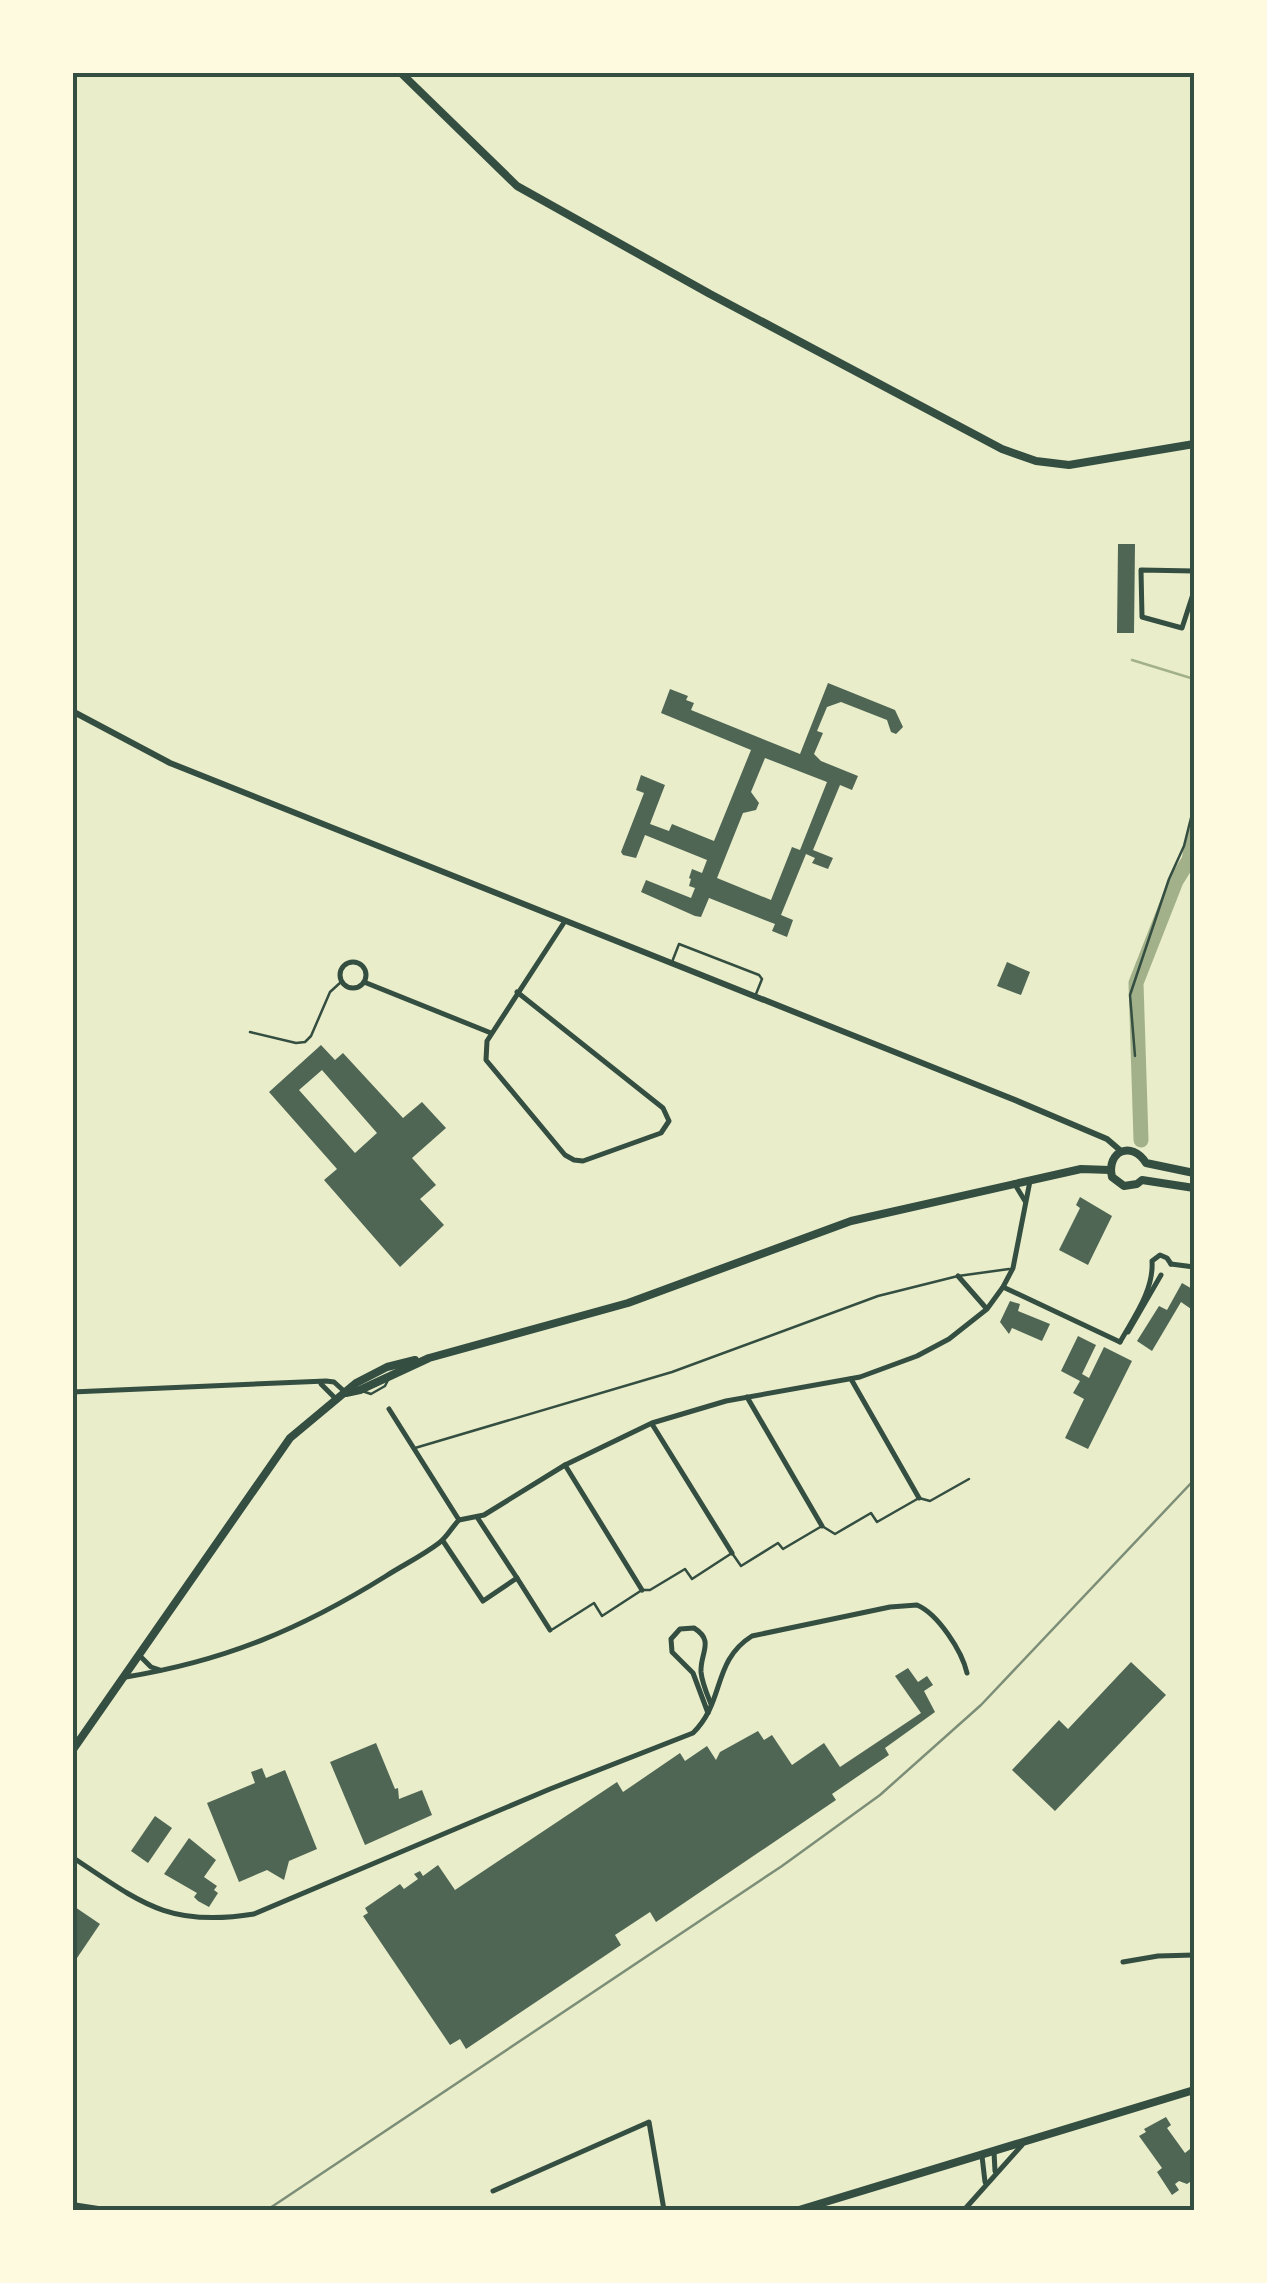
<svg xmlns="http://www.w3.org/2000/svg" width="1267" height="2283" font-family="'Space Grotesk',sans-serif">
  <rect width="100%" height="100%" fill="#e9edc9"/>
  <g fill="none" stroke-linecap="round" stroke-linejoin="round">
    <path stroke="#a3b18a" stroke-width="2.5" d="M 1132,660 L 1194,679"/>
    <path stroke="#a3b18a" stroke-width="15" d="M 1141,1140 L 1136,983 L 1176,881 L 1189,860 L 1194,835"/>
  </g>
  <g fill="#4f6655" fill-rule="evenodd">
    <path d="M 1118,544 L 1135,544 L 1134,633 L 1117,633 Z"/>
    <path d="M 828,683 L 895,710 L 903,727 L 896,734 L 891,732 L 887,720 L 841,702 L 827,707 L 817,731 L 823,733 L 814,754 L 821,761 L 858,776 L 852,790 L 840,785 L 813,850 L 833,858 L 828,869 L 812,863 L 815,858 L 806,854 L 781,915 L 793,920 L 787,937 L 772,931 L 775,924 L 709,898 L 701,917 L 695,916 L 641,892 L 646,880 L 691,898 L 695,888 L 689,886 L 691,879 L 689,878 L 692,869 L 702,873 L 707,860 L 645,835 L 636,858 L 623,855 L 621,852 L 644,793 L 636,790 L 641,775 L 665,785 L 650,824 L 669,831 L 672,824 L 714,841 L 751,750 L 661,713 L 670,689 L 688,696 L 686,700 L 694,703 L 691,710 L 800,754 ZM 765,758 L 827,782 L 800,850 L 792,847 L 771,900 L 717,878 L 743,813 L 756,810 L 759,803 L 751,792 Z"/>
    <path d="M 1007,962 L 1030,972 L 1021,995 L 997,986 Z"/>
    <path d="M 321,1045 L 335,1060 L 343,1053 L 403,1118 L 422,1102 L 446,1128 L 412,1158 L 436,1185 L 420,1199 L 444,1225 L 400,1267 L 324,1180 L 337,1169 L 269,1092 ZM 322,1070 L 377,1133 L 355,1153 L 299,1090 Z"/>
    <path d="M 1080,1197 L 1112,1216 L 1088,1265 L 1059,1250 L 1080,1208 L 1076,1205 Z"/>
    <path d="M 1182,1283 L 1194,1290 L 1194,1311 L 1181,1302 L 1152,1351 L 1137,1341 L 1159,1306 L 1167,1310 Z"/>
    <path d="M 1010,1301 L 1020,1304 L 1018,1311 L 1050,1324 L 1042,1341 L 1012,1328 L 1009,1334 L 1000,1322 Z"/>
    <path d="M 1078,1336 L 1096,1345 L 1082,1374 L 1089,1378 L 1104,1347 L 1132,1361 L 1088,1449 L 1065,1438 L 1084,1399 L 1073,1393 L 1080,1381 L 1061,1371 Z"/>
    <path d="M 1131,1662 L 1166,1695 L 1055,1811 L 1012,1770 L 1059,1720 L 1068,1729 Z"/>
    <path d="M 908,1668 L 918,1682 L 927,1676 L 933,1685 L 924,1691 L 935,1712 L 885,1748 L 889,1755 L 832,1794 L 836,1800 L 656,1922 L 650,1912 L 615,1935 L 621,1945 L 466,2049 L 460,2039 L 450,2045 L 363,1916 L 368,1913 L 365,1908 L 400,1884 L 404,1889 L 418,1879 L 414,1874 L 420,1871 L 423,1876 L 438,1865 L 455,1890 L 617,1782 L 623,1792 L 680,1753 L 685,1761 L 707,1746 L 716,1760 L 720,1752 L 758,1731 L 764,1740 L 772,1735 L 792,1765 L 824,1743 L 840,1767 L 921,1713 L 895,1676 Z"/>
    <path d="M 376,1743 L 395,1789 L 398,1788 L 399,1799 L 422,1790 L 432,1815 L 365,1845 L 330,1762 Z"/>
    <path d="M 262,1768 L 266,1778 L 285,1770 L 317,1849 L 289,1861 L 284,1880 L 267,1870 L 239,1882 L 207,1803 L 255,1783 L 251,1772 Z"/>
    <path d="M 155,1816 L 172,1828 L 148,1863 L 131,1851 Z"/>
    <path d="M 189,1838 L 216,1860 L 204,1877 L 217,1886 L 214,1890 L 218,1893 L 209,1907 L 198,1901 L 194,1897 L 197,1893 L 164,1874 Z"/>
    <path d="M 72,1905 L 100,1924 L 77,1958 L 72,1955 Z"/>
    <path d="M 1166,2117 L 1171,2125 L 1167,2128 L 1185,2153 L 1190,2149 L 1194,2153 L 1194,2171 L 1190,2182 L 1187,2184 L 1179,2181 L 1175,2184 L 1179,2190 L 1172,2195 L 1157,2172 L 1162,2168 L 1139,2136 L 1146,2132 L 1144,2129 Z"/>
  </g>
  <g fill="none" stroke-linecap="round" stroke-linejoin="round">
    <path stroke="#344e41" stroke-width="2.5" d="M 1135,1056 L 1130,995 L 1169,879 L 1184,846 L 1194,806"/>
    <g stroke="#344e41" stroke-width="2.5">
      <path d="M 672,962 L 679,944 L 759,975 L 762,979 L 756,994"/>
      <path d="M 250,1032 L 296,1043 L 305,1042 L 311,1036 L 330,992 L 341,982"/>
      <path d="M 362,1391 L 371,1394 L 385,1386 L 388,1380"/>
      <path d="M 415,1448 L 672,1372 L 878,1296 L 958,1276 L 1009,1269"/>
      <path d="M 553,1629 L 594,1603 L 602,1616 L 642,1590 L 650,1590 L 685,1569 L 692,1579 L 732,1553 L 741,1566 L 778,1543 L 783,1549 L 822,1526 L 835,1534 L 871,1513 L 877,1522 L 919,1498 L 930,1501 L 969,1479"/>
    </g>
    <g stroke="#344e41" stroke-width="5">
      <path d="M 1194,571 L 1141,570 L 1142,617 L 1182,628 L 1194,591"/>
      <circle cx="353" cy="975" r="13"/>
      <path d="M 364,982 L 491,1033"/>
      <path d="M 517,992 L 663,1108 L 669,1121 L 661,1133 L 583,1161 L 574,1160 L 565,1155 L 486,1060 L 487,1041 L 565,921"/>
      <path d="M 1014,1183 L 1025,1201"/>
      <path d="M 1171,1264 L 1194,1267"/>
      <path d="M 958,1276 L 986,1308"/>
      <path d="M 1003,1287 L 1120,1342"/>
      <path d="M 1128,1332 L 1161,1275"/>
      <path d="M 1120,1342 C 1134,1317 1154,1290 1152,1261 L 1160,1255 L 1167,1258 L 1171,1264"/>
      <path d="M 851,1379 L 919,1498"/>
      <path d="M 321,1384 L 336,1399"/>
      <path d="M 72,1392 L 326,1381 L 334,1382 L 345,1392"/>
      <path d="M 747,1397 L 822,1526"/>
      <path d="M 389,1409 L 459,1520"/>
      <path d="M 652,1424 L 732,1553"/>
      <path d="M 565,1465 L 642,1590"/>
      <path d="M 443,1541 L 483,1601 L 517,1578 L 477,1517"/>
      <path d="M 517,1578 L 550,1630"/>
      <path d="M 139,1655 L 151,1667 L 160,1670"/>
      <path d="M 126,1677 C 225,1661 301,1629 386,1576 C 403,1565 422,1556 439,1543 C 447,1537 452,1527 459,1520 L 484,1515 L 565,1465 L 652,1423 L 726,1401 L 860,1377 L 917,1356 L 949,1339 L 987,1309 L 1003,1287 L 1013,1268 L 1030,1181"/>
      <path d="M 708,1713 L 693,1673 L 672,1652 L 671,1639 L 680,1629 L 694,1628 C 715,1641 700,1653 701,1672 C 702,1683 707,1694 711,1704"/>
      <path d="M 72,1857 C 140,1902 168,1928 254,1914 L 550,1789 L 693,1733 C 725,1702 712,1661 752,1636 L 890,1607 L 917,1605 C 938,1614 962,1651 967,1673"/>
      <path d="M 1123,1962 L 1158,1956 L 1194,1955"/>
      <path d="M 994,2152 L 995,2171"/>
      <path d="M 982,2156 L 985,2182"/>
      <path d="M 493,2191 L 649,2122 L 664,2210"/>
      <path d="M 964,2210 L 1022,2145"/>
    </g>
    <path stroke="#344e41" stroke-width="6" d="M 72,711 L 170,763 L 1015,1100 L 1107,1139 L 1121,1151"/>
    <g stroke="#344e41" stroke-width="8">
      <path d="M 400,72 L 517,186 L 710,294 L 1002,449 L 1036,461 L 1069,465 L 1194,444"/>
      <path d="M 1194,1173 L 1146,1163 C 1132,1140 1106,1151 1112,1177 L 1124,1186 L 1137,1184 L 1142,1180 L 1194,1188"/>
      <path d="M 346,1393 L 360,1390 L 429,1358 L 628,1303 L 851,1221 L 1081,1169 L 1110,1170"/>
      <path d="M 72,1751 L 290,1438 L 356,1383 L 387,1367 L 415,1360"/>
      <path d="M 799,2210 L 1194,2090"/>
    </g>
    <path stroke="#344e41" stroke-width="8" d="M 72,2206 L 98,2210"/>
    <path stroke="#7c8e77" stroke-width="2.5" d="M 267,2210 L 782,1866 L 880,1795 L 981,1705 L 1194,1480"/>
  </g>
  <rect width="1267" height="2283" fill="none" stroke="#fefae0" stroke-width="150"/>
  <rect x="75" y="75" width="1117" height="2133" fill="none" stroke="#344e41" stroke-width="4"/>
</svg>
